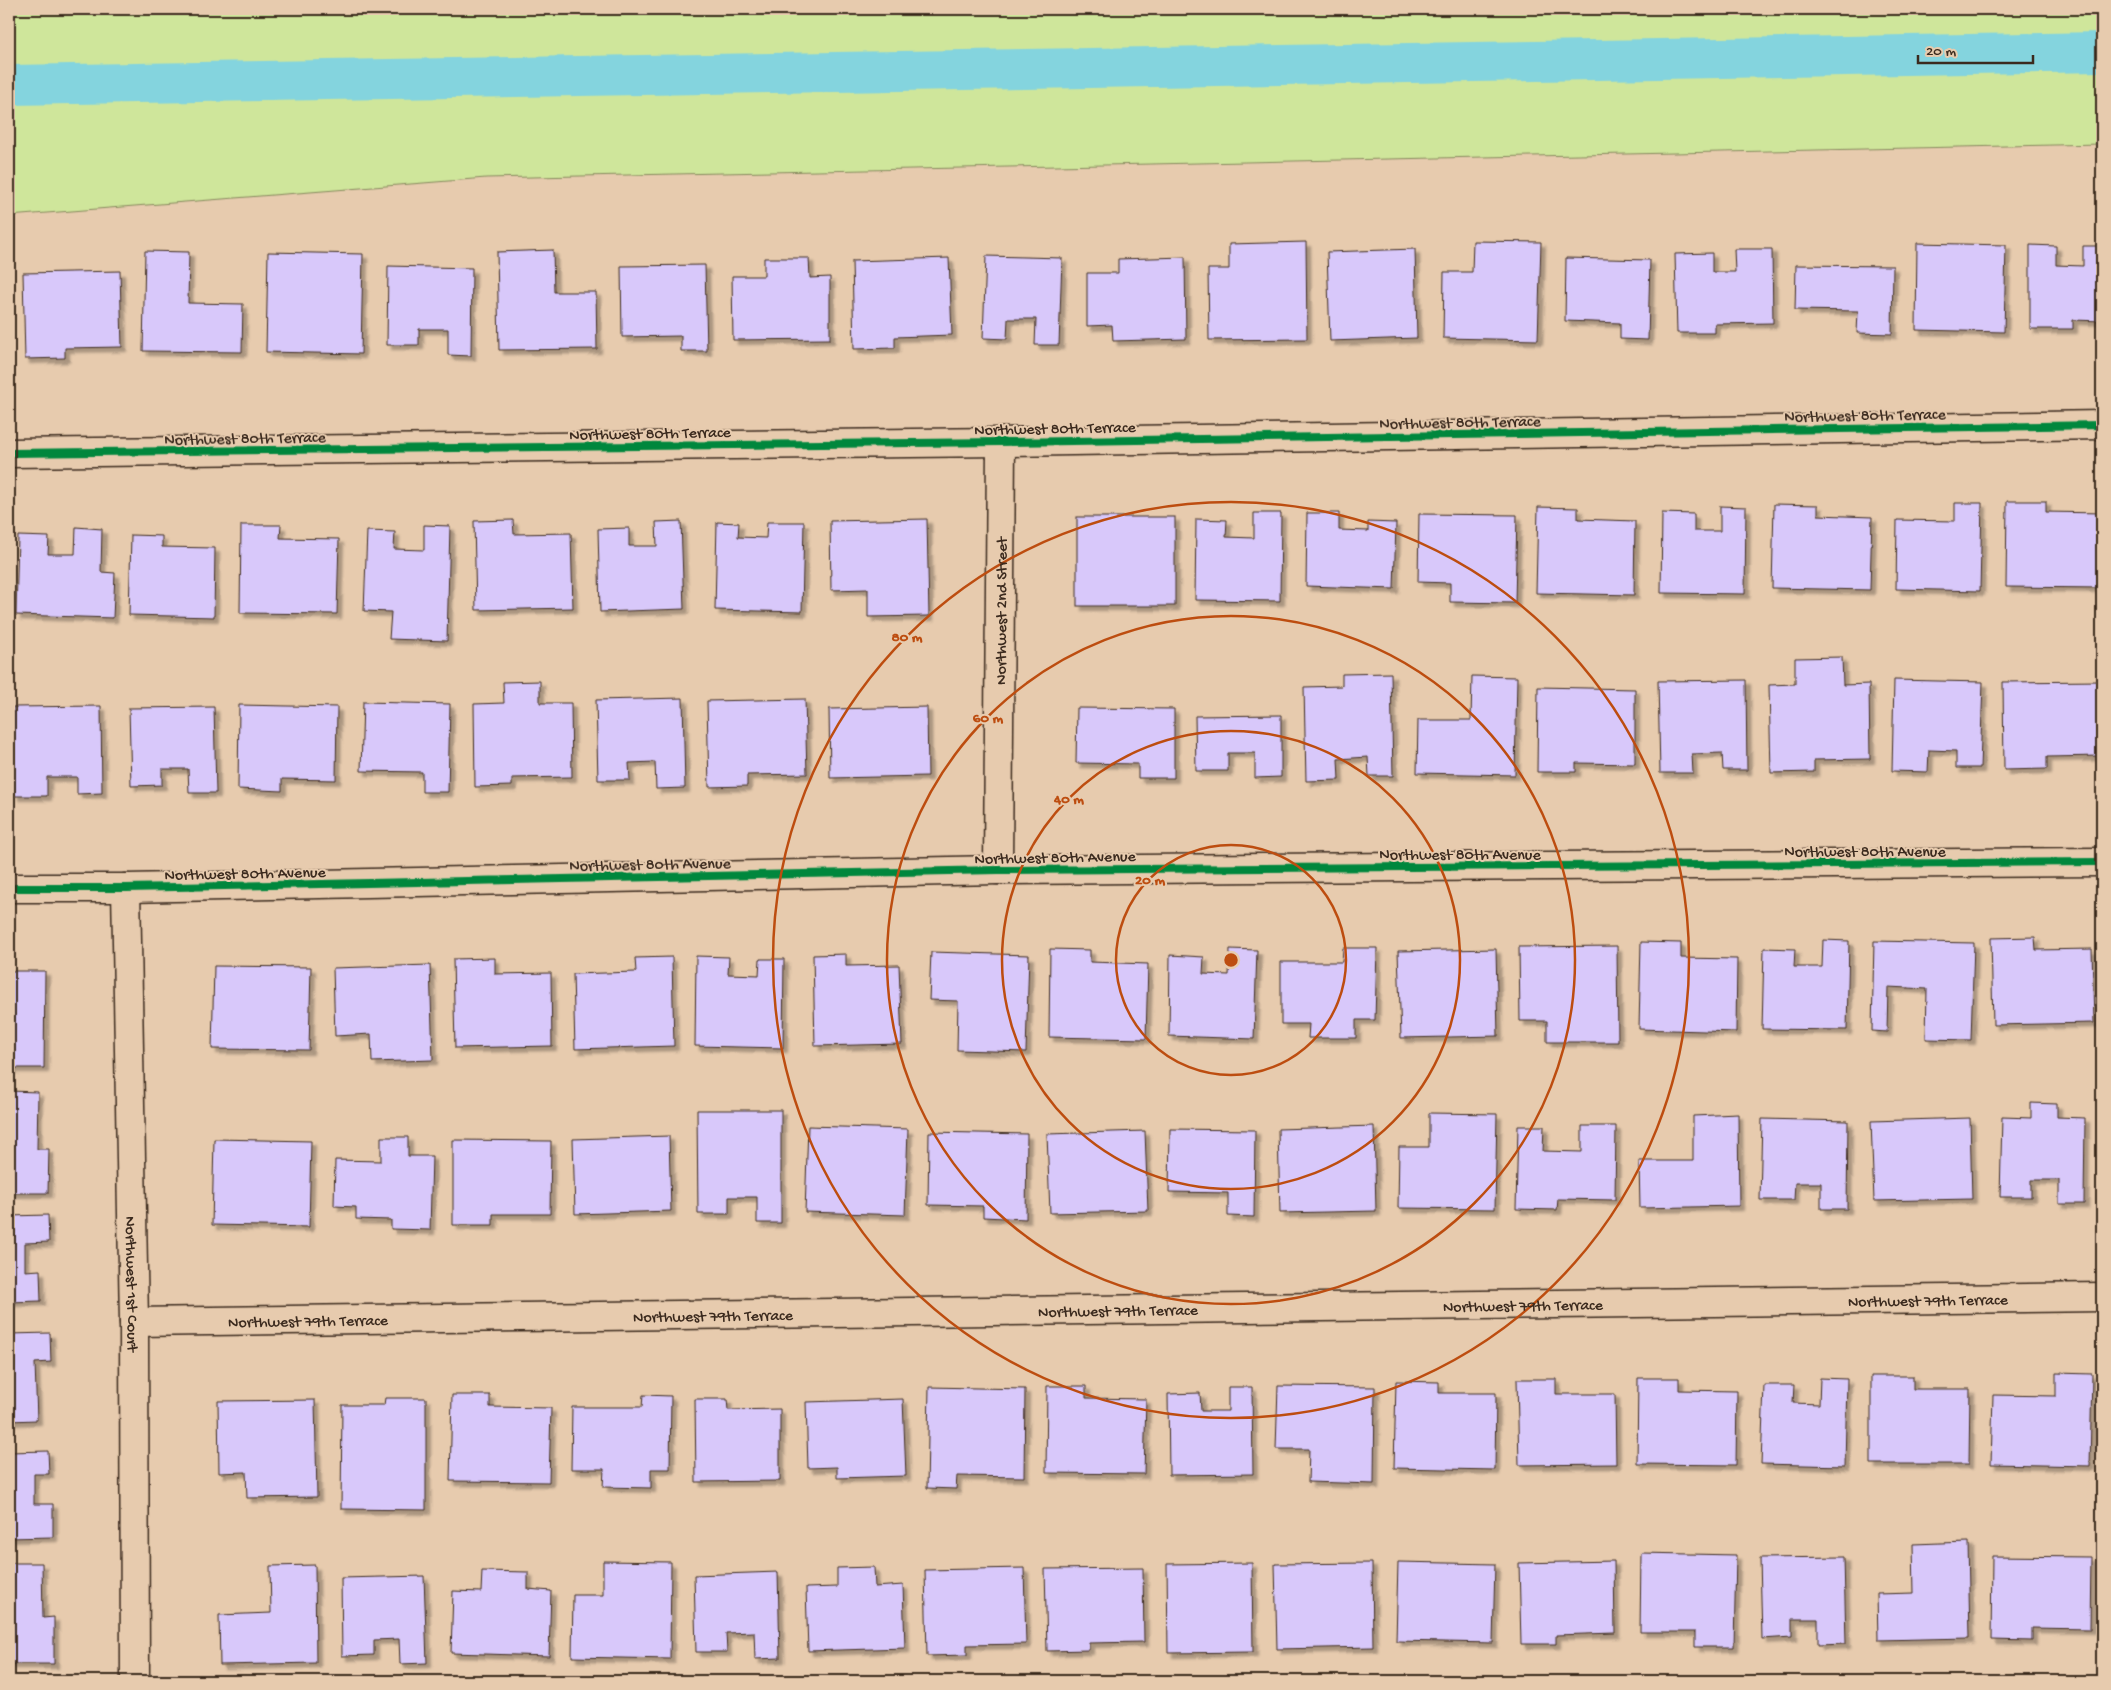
<svg xmlns="http://www.w3.org/2000/svg" width="2111" height="1690" font-family="'Gochi Hand',sans-serif">
  <defs>
    <filter id="shadow"><feDropShadow dx="4.5" dy="4.5" stdDeviation="1" flood-color="#0004"/></filter>
  </defs>
  <rect width="100%" height="100%" fill="#e7cbae"/>
  <filter id="ink" filterUnits="userSpaceOnUse"><feTurbulence type="fractalNoise" baseFrequency=".02" numOctaves="2"/><feDisplacementMap in="SourceGraphic" scale="10" xChannelSelector="R" yChannelSelector="G"/><feConvolveMatrix kernelMatrix="1 2 1 2 8 2 1 2 1" color-interpolation-filters="sRGB"/></filter>
  <g filter="url(#ink)">
    <path fill="#cfe69b" stroke="#85885c" d="M 9,9 L 2102,9 L 2102,144 L 486,178 L 9,216 Z"/>
    <g fill="none" stroke-linecap="round" stroke-linejoin="round">
      <path stroke="#84d4de" stroke-width="40" d="M 9,85 L 2102,52"/>
    </g>
    <g fill="#d8c8fa" stroke="#3b2a1e" filter="url(#shadow)">
      <path d="M 1473,241 L 1541,242 L 1538,340 L 1443,338 L 1444,272 L 1472,272 Z"/>
      <path d="M 1306,242 L 1307,339 L 1209,340 L 1208,269 L 1229,269 L 1229,244 Z"/>
      <path d="M 1917,243 L 2006,245 L 2004,332 L 1916,330 Z"/>
      <path d="M 2030,245 L 2056,246 L 2056,265 L 2083,266 L 2083,246 L 2102,246 L 2102,321 L 2073,320 L 2073,329 L 2030,329 Z"/>
      <path d="M 1415,249 L 1417,338 L 1330,341 L 1327,252 Z"/>
      <path d="M 1734,249 L 1772,249 L 1773,323 L 1715,324 L 1715,333 L 1677,333 L 1675,254 L 1712,253 L 1712,272 L 1735,272 Z"/>
      <path d="M 553,250 L 554,292 L 596,292 L 597,349 L 499,350 L 497,252 Z"/>
      <path d="M 145,251 L 189,252 L 188,303 L 243,304 L 242,352 L 143,351 Z"/>
      <path d="M 268,252 L 363,254 L 361,354 L 266,352 Z"/>
      <path d="M 986,256 L 1062,258 L 1059,345 L 1035,345 L 1036,319 L 1008,319 L 1007,339 L 983,338 Z"/>
      <path d="M 1185,257 L 1186,339 L 1113,341 L 1112,325 L 1087,326 L 1087,273 L 1118,273 L 1118,259 Z"/>
      <path d="M 764,258 L 809,258 L 810,278 L 830,277 L 830,339 L 733,340 L 732,276 L 764,276 Z"/>
      <path d="M 949,258 L 952,335 L 895,337 L 895,348 L 854,349 L 852,261 Z"/>
      <path d="M 1566,258 L 1650,260 L 1648,340 L 1620,339 L 1620,323 L 1565,321 Z"/>
      <path d="M 705,265 L 707,351 L 681,351 L 681,336 L 622,337 L 621,266 Z"/>
      <path d="M 1796,265 L 1893,266 L 1892,334 L 1857,333 L 1858,311 L 1795,310 Z"/>
      <path d="M 388,266 L 472,268 L 471,356 L 448,355 L 448,329 L 419,329 L 419,345 L 387,345 Z"/>
      <path d="M 120,271 L 122,347 L 65,348 L 65,358 L 25,359 L 23,273 Z"/>
      <path d="M 2007,501 L 2046,501 L 2046,512 L 2102,513 L 2102,588 L 2006,587 Z"/>
      <path d="M 1955,503 L 1982,503 L 1980,591 L 1896,589 L 1897,520 L 1955,521 Z"/>
      <path d="M 1774,504 L 1818,505 L 1818,515 L 1872,517 L 1870,590 L 1772,588 Z"/>
      <path d="M 1720,506 L 1746,507 L 1745,594 L 1661,593 L 1662,513 L 1694,514 L 1694,531 L 1720,531 Z"/>
      <path d="M 1538,507 L 1578,508 L 1578,519 L 1635,521 L 1634,595 L 1536,593 Z"/>
      <path d="M 1254,513 L 1281,513 L 1280,601 L 1195,600 L 1196,519 L 1227,520 L 1226,537 L 1254,538 Z"/>
      <path d="M 1307,513 L 1339,513 L 1339,530 L 1368,531 L 1368,522 L 1396,523 L 1394,589 L 1306,586 Z"/>
      <path d="M 1419,514 L 1517,515 L 1515,603 L 1450,602 L 1450,583 L 1418,582 Z"/>
      <rect x="1077" y="517" width="98" height="89"/>
      <path d="M 927,519 L 929,616 L 868,617 L 868,589 L 831,590 L 830,521 Z"/>
      <path d="M 513,520 L 514,534 L 571,533 L 573,608 L 476,610 L 474,521 Z"/>
      <path d="M 681,521 L 684,609 L 600,612 L 598,529 L 629,528 L 629,546 L 657,546 L 656,522 Z"/>
      <path d="M 717,522 L 739,523 L 738,537 L 766,538 L 767,522 L 804,522 L 802,612 L 715,610 Z"/>
      <path d="M 241,525 L 281,525 L 280,538 L 339,539 L 337,614 L 240,613 Z"/>
      <path d="M 424,525 L 450,526 L 447,641 L 389,639 L 391,612 L 364,611 L 367,531 L 395,532 L 394,549 L 424,550 Z"/>
      <path d="M 76,527 L 102,529 L 101,572 L 115,573 L 113,618 L 16,615 L 18,536 L 49,537 L 48,554 L 75,554 Z"/>
      <path d="M 131,535 L 162,536 L 162,547 L 215,548 L 214,617 L 129,615 Z"/>
      <path d="M 1842,657 L 1843,685 L 1869,684 L 1870,759 L 1814,760 L 1814,772 L 1771,773 L 1769,685 L 1795,684 L 1795,658 Z"/>
      <path d="M 1391,673 L 1393,776 L 1369,776 L 1368,757 L 1338,759 L 1339,780 L 1306,781 L 1304,687 L 1342,686 L 1342,674 Z"/>
      <path d="M 1472,676 L 1517,677 L 1515,775 L 1417,773 L 1418,720 L 1471,720 Z"/>
      <path d="M 1746,680 L 1747,770 L 1723,770 L 1722,753 L 1692,754 L 1693,773 L 1660,773 L 1658,681 Z"/>
      <path d="M 1894,680 L 1983,682 L 1980,768 L 1956,768 L 1956,751 L 1929,750 L 1928,772 L 1892,771 Z"/>
      <path d="M 540,681 L 540,703 L 571,703 L 572,777 L 512,778 L 512,786 L 475,787 L 474,704 L 504,703 L 503,682 Z"/>
      <path d="M 2102,681 L 2102,756 L 2047,757 L 2047,769 L 2004,770 L 2003,682 Z"/>
      <path d="M 1538,687 L 1635,689 L 1635,764 L 1576,763 L 1576,772 L 1537,772 Z"/>
      <path d="M 683,698 L 685,788 L 656,789 L 655,762 L 629,763 L 630,780 L 598,780 L 596,700 Z"/>
      <path d="M 805,699 L 807,774 L 747,775 L 747,786 L 709,787 L 707,701 Z"/>
      <path d="M 363,702 L 450,704 L 448,792 L 422,792 L 422,772 L 361,771 Z"/>
      <path d="M 239,705 L 337,707 L 336,780 L 282,779 L 282,791 L 238,789 Z"/>
      <path d="M 101,706 L 102,793 L 77,794 L 77,777 L 47,777 L 47,796 L 14,796 L 13,707 Z"/>
      <path d="M 214,707 L 216,793 L 189,793 L 188,769 L 162,769 L 162,785 L 131,786 L 129,708 Z"/>
      <path d="M 927,707 L 928,776 L 830,778 L 829,709 Z"/>
      <path d="M 1077,708 L 1174,709 L 1174,778 L 1138,778 L 1138,764 L 1076,763 Z"/>
      <path d="M 1281,715 L 1281,777 L 1255,778 L 1255,753 L 1228,753 L 1228,771 L 1196,771 L 1195,716 Z"/>
      <path d="M 2035,937 L 2036,950 L 2092,949 L 2094,1023 L 1993,1025 L 1991,938 Z"/>
      <path d="M 1823,940 L 1849,941 L 1847,1030 L 1762,1029 L 1764,948 L 1795,949 L 1794,967 L 1822,967 Z"/>
      <path d="M 1874,941 L 1974,943 L 1971,1040 L 1926,1039 L 1927,989 L 1888,987 L 1887,1032 L 1872,1031 Z"/>
      <path d="M 1641,942 L 1681,943 L 1681,958 L 1737,959 L 1736,1032 L 1639,1029 Z"/>
      <path d="M 1617,946 L 1618,1042 L 1547,1042 L 1547,1021 L 1520,1021 L 1519,947 Z"/>
      <path d="M 1343,948 L 1377,948 L 1375,1020 L 1356,1020 L 1356,1038 L 1308,1038 L 1309,1024 L 1281,1024 L 1281,962 L 1342,962 Z"/>
      <path d="M 1050,949 L 1090,950 L 1090,962 L 1148,964 L 1146,1039 L 1049,1037 Z"/>
      <path d="M 1230,949 L 1257,950 L 1254,1039 L 1169,1036 L 1170,955 L 1204,957 L 1203,974 L 1229,975 Z"/>
      <path d="M 1496,949 L 1498,1036 L 1401,1038 L 1398,951 Z"/>
      <path d="M 931,952 L 1029,955 L 1026,1052 L 957,1050 L 958,1001 L 929,1000 Z"/>
      <path d="M 846,954 L 846,966 L 899,965 L 902,1044 L 815,1046 L 813,955 Z"/>
      <path d="M 696,956 L 729,957 L 728,974 L 759,975 L 760,959 L 784,959 L 783,1048 L 695,1046 Z"/>
      <path d="M 672,957 L 674,1046 L 575,1049 L 573,974 L 636,972 L 635,958 Z"/>
      <path d="M 495,958 L 495,974 L 551,973 L 552,1046 L 455,1048 L 453,959 Z"/>
      <path d="M 430,965 L 433,1060 L 372,1062 L 371,1034 L 335,1036 L 333,968 Z"/>
      <path d="M 214,966 L 311,967 L 309,1050 L 212,1049 Z"/>
      <path d="M 9,971 L 45,971 L 44,1068 L 9,1068 Z"/>
      <path d="M 9,1091 L 38,1092 L 37,1149 L 49,1149 L 48,1193 L 9,1193 Z"/>
      <path d="M 2031,1103 L 2057,1104 L 2057,1117 L 2085,1118 L 2084,1204 L 2059,1204 L 2059,1180 L 2031,1180 L 2031,1197 L 2000,1197 L 2002,1117 L 2031,1118 Z"/>
      <path d="M 697,1110 L 781,1110 L 781,1223 L 757,1223 L 757,1197 L 729,1197 L 729,1214 L 698,1214 Z"/>
      <path d="M 1429,1113 L 1497,1114 L 1495,1209 L 1398,1208 L 1399,1147 L 1429,1147 Z"/>
      <path d="M 1738,1114 L 1739,1206 L 1640,1208 L 1639,1161 L 1693,1161 L 1693,1116 Z"/>
      <path d="M 1970,1118 L 1972,1199 L 1874,1201 L 1871,1121 Z"/>
      <path d="M 1762,1119 L 1848,1121 L 1847,1209 L 1821,1209 L 1821,1183 L 1795,1183 L 1794,1200 L 1760,1200 Z"/>
      <path d="M 808,1126 L 908,1129 L 905,1215 L 805,1212 Z"/>
      <path d="M 1374,1126 L 1376,1211 L 1280,1213 L 1278,1129 Z"/>
      <path d="M 1518,1126 L 1544,1126 L 1543,1151 L 1582,1152 L 1582,1126 L 1616,1126 L 1615,1200 L 1558,1199 L 1557,1210 L 1516,1209 Z"/>
      <path d="M 1170,1129 L 1255,1130 L 1254,1217 L 1228,1216 L 1228,1193 L 1169,1192 Z"/>
      <path d="M 1145,1131 L 1148,1211 L 1050,1213 L 1047,1134 Z"/>
      <path d="M 929,1132 L 1027,1134 L 1026,1219 L 983,1217 L 983,1206 L 928,1205 Z"/>
      <path d="M 669,1136 L 671,1211 L 575,1214 L 573,1139 Z"/>
      <path d="M 381,1137 L 408,1137 L 408,1156 L 432,1156 L 430,1230 L 391,1229 L 391,1220 L 356,1219 L 356,1207 L 334,1206 L 335,1160 L 381,1161 Z"/>
      <path d="M 214,1139 L 311,1141 L 309,1227 L 212,1225 Z"/>
      <path d="M 453,1140 L 551,1141 L 550,1214 L 493,1214 L 493,1225 L 453,1225 Z"/>
      <path d="M 48,1215 L 49,1242 L 25,1243 L 25,1271 L 40,1270 L 41,1301 L 9,1302 L 9,1216 Z"/>
      <path d="M 50,1333 L 51,1362 L 35,1363 L 37,1420 L 9,1421 L 9,1334 Z"/>
      <path d="M 2056,1373 L 2092,1374 L 2090,1466 L 1991,1464 L 1993,1395 L 2056,1396 Z"/>
      <path d="M 1871,1376 L 1913,1376 L 1913,1389 L 1970,1389 L 1969,1464 L 1871,1464 Z"/>
      <path d="M 1638,1378 L 1679,1378 L 1679,1390 L 1737,1391 L 1736,1465 L 1637,1464 Z"/>
      <path d="M 1820,1378 L 1847,1379 L 1845,1466 L 1761,1464 L 1764,1385 L 1794,1385 L 1793,1403 L 1819,1404 Z"/>
      <path d="M 1517,1379 L 1556,1379 L 1556,1394 L 1615,1394 L 1616,1464 L 1519,1465 Z"/>
      <path d="M 1396,1381 L 1439,1382 L 1439,1393 L 1496,1393 L 1495,1470 L 1394,1468 Z"/>
      <path d="M 1047,1386 L 1086,1386 L 1086,1398 L 1146,1399 L 1144,1474 L 1046,1473 Z"/>
      <path d="M 1278,1386 L 1375,1387 L 1374,1484 L 1308,1482 L 1309,1449 L 1276,1449 Z"/>
      <path d="M 929,1387 L 1025,1389 L 1024,1477 L 957,1476 L 956,1489 L 927,1488 Z"/>
      <path d="M 1228,1387 L 1252,1387 L 1253,1474 L 1169,1475 L 1168,1394 L 1200,1393 L 1201,1411 L 1228,1411 Z"/>
      <path d="M 452,1395 L 490,1395 L 490,1407 L 551,1408 L 549,1482 L 450,1481 Z"/>
      <path d="M 643,1395 L 671,1396 L 670,1469 L 651,1469 L 651,1488 L 603,1487 L 604,1469 L 571,1469 L 572,1407 L 642,1407 Z"/>
      <path d="M 385,1398 L 426,1398 L 426,1510 L 341,1509 L 342,1405 L 384,1405 Z"/>
      <path d="M 695,1399 L 727,1399 L 728,1410 L 780,1409 L 780,1481 L 696,1482 Z"/>
      <path d="M 903,1399 L 906,1476 L 837,1478 L 837,1467 L 808,1468 L 806,1402 Z"/>
      <path d="M 315,1400 L 317,1497 L 247,1498 L 246,1472 L 219,1473 L 218,1401 Z"/>
      <path d="M 48,1451 L 49,1474 L 34,1474 L 34,1504 L 53,1504 L 53,1537 L 9,1538 L 9,1452 Z"/>
      <path d="M 1968,1542 L 1970,1638 L 1878,1640 L 1877,1594 L 1914,1593 L 1913,1544 Z"/>
      <path d="M 1641,1553 L 1736,1555 L 1734,1647 L 1695,1647 L 1695,1632 L 1640,1632 Z"/>
      <path d="M 1992,1556 L 2091,1557 L 2090,1629 L 2032,1628 L 2032,1641 L 1991,1640 Z"/>
      <path d="M 1844,1557 L 1846,1644 L 1818,1645 L 1818,1619 L 1792,1619 L 1792,1637 L 1762,1639 L 1760,1558 Z"/>
      <path d="M 603,1561 L 671,1562 L 670,1659 L 572,1657 L 573,1595 L 603,1595 Z"/>
      <path d="M 1614,1561 L 1615,1633 L 1556,1635 L 1556,1644 L 1521,1644 L 1519,1563 Z"/>
      <path d="M 1398,1562 L 1495,1564 L 1493,1643 L 1396,1641 Z"/>
      <path d="M 9,1563 L 42,1563 L 43,1618 L 54,1617 L 54,1664 L 9,1664 Z"/>
      <path d="M 1252,1563 L 1253,1652 L 1168,1653 L 1167,1564 Z"/>
      <path d="M 1372,1563 L 1373,1647 L 1277,1649 L 1275,1564 Z"/>
      <path d="M 315,1565 L 316,1663 L 220,1665 L 219,1615 L 271,1613 L 270,1566 Z"/>
      <path d="M 874,1567 L 875,1587 L 903,1585 L 905,1648 L 808,1651 L 806,1588 L 837,1587 L 837,1568 Z"/>
      <path d="M 1024,1568 L 1026,1644 L 967,1645 L 967,1655 L 927,1656 L 925,1570 Z"/>
      <path d="M 1143,1568 L 1144,1642 L 1089,1643 L 1089,1650 L 1047,1651 L 1045,1569 Z"/>
      <path d="M 482,1571 L 528,1572 L 528,1589 L 551,1591 L 549,1656 L 451,1653 L 453,1591 L 481,1592 Z"/>
      <path d="M 778,1572 L 780,1658 L 755,1659 L 754,1632 L 726,1633 L 727,1652 L 696,1652 L 694,1575 Z"/>
      <path d="M 424,1576 L 427,1663 L 400,1664 L 399,1639 L 374,1640 L 374,1655 L 342,1656 L 341,1578 Z"/>
    </g>
    <g fill="none" stroke-linecap="round" stroke-linejoin="round">
      <g stroke="#3b2a1e" stroke-width="31">
        <g id="minor">
          <path d="M 9,453 L 1001,442 L 2102,425"/>
          <path id="s1" d="M 998,870 L 1001,442"/>
          <path d="M 9,888 L 126,888 L 998,870 L 2102,862"/>
          <path id="s2" d="M 126,888 L 134,1322 L 135,1681"/>
          <path id="s3" d="M 134,1322 L 2102,1297"/>
        </g>
      </g>
      <use href="#minor" stroke="#e7cbae" stroke-width="28"/>
      <g stroke="#e7cbae" stroke-width="11">
        <g id="cycleway">
          <path d="M 9,453 L 1001,442 L 2102,425"/>
          <path d="M 9,888 L 126,888 L 998,870 L 2102,862"/>
        </g>
      </g>
      <use href="#cycleway" stroke="#00873e" stroke-width="8"/>
    </g>
  </g>
  <g fill="none" stroke="#bd4d10" stroke-width="2.5">
    <circle cx="1231" cy="960" r="115"/>
    <circle cx="1231" cy="960" r="229"/>
    <circle cx="1231" cy="960" r="344"/>
    <circle cx="1231" cy="960" r="458"/>
  </g>
  <g text-anchor="middle" stroke-width="4" stroke-linejoin="round" paint-order="stroke">
    <g font-size="16" fill="#3b2a1e" stroke="#e7cbae">
      <text transform="translate(1865 414) rotate(-1)" y="6">Northwest 80th Terrace</text>
      <text transform="translate(1460 421) rotate(-1)" y="6">Northwest 80th Terrace</text>
      <text transform="translate(1055 427) rotate(-1)" y="6">Northwest 80th Terrace</text>
      <text transform="translate(650 432) rotate(-1)" y="6">Northwest 80th Terrace</text>
      <text transform="translate(245 437) rotate(-1)" y="6">Northwest 80th Terrace</text>
      <text dy="6" stroke="none"><textPath href="#s1" startOffset="259">Northwest 2nd Street</textPath></text>
      <text x="1865" y="856">Northwest 80th Avenue</text>
      <text x="1460" y="859">Northwest 80th Avenue</text>
      <text transform="translate(1055 856) rotate(-1)" y="6">Northwest 80th Avenue</text>
      <text transform="translate(650 863) rotate(-1)" y="6">Northwest 80th Avenue</text>
      <text transform="translate(245 872) rotate(-1)" y="6">Northwest 80th Avenue</text>
      <text dy="6" stroke="none"><textPath href="#s2" startOffset="396">Northwest 1st Court</textPath></text>
      <text dy="6" stroke="none"><textPath href="#s3" startOffset="1794">Northwest 79th Terrace</textPath></text>
      <text dy="6" stroke="none"><textPath href="#s3" startOffset="1389">Northwest 79th Terrace</textPath></text>
      <text dy="6" stroke="none"><textPath href="#s3" startOffset="984">Northwest 79th Terrace</textPath></text>
      <text dy="6" stroke="none"><textPath href="#s3" startOffset="579">Northwest 79th Terrace</textPath></text>
      <text dy="6" stroke="none"><textPath href="#s3" startOffset="174">Northwest 79th Terrace</textPath></text>
    </g>
  </g>
  <circle cx="1231" cy="960" r="8" fill="#bd4d10" stroke="#e7cbae" stroke-width="2.5"/>
  <g font-size="15" text-anchor="middle" font-weight="bold" fill="#bd4d10" stroke="#e7cbae" stroke-width="4" stroke-linejoin="round" paint-order="stroke">
    <text x="907" y="641">80 m</text>
    <text x="988" y="722">60 m</text>
    <text x="1069" y="803">40 m</text>
    <text x="1150" y="884">20 m</text>
  </g>
  <rect width="2111" height="1690" fill="none" stroke="#e7cbae" stroke-width="30"/>
  <rect x="15" y="15" width="2081" height="1660" fill="none" stroke="#3b2a1e" stroke-width="2" filter="url(#ink)"/>
  <path d="M1918 55v8h115v-8" fill="none" stroke="#3b2a1e" stroke-width="2.5"/>
  <text x="1926" y="55" font-size="15" fill="#3b2a1e" stroke="#e7cbae" stroke-width="4" paint-order="stroke">20 m</text>
</svg>
